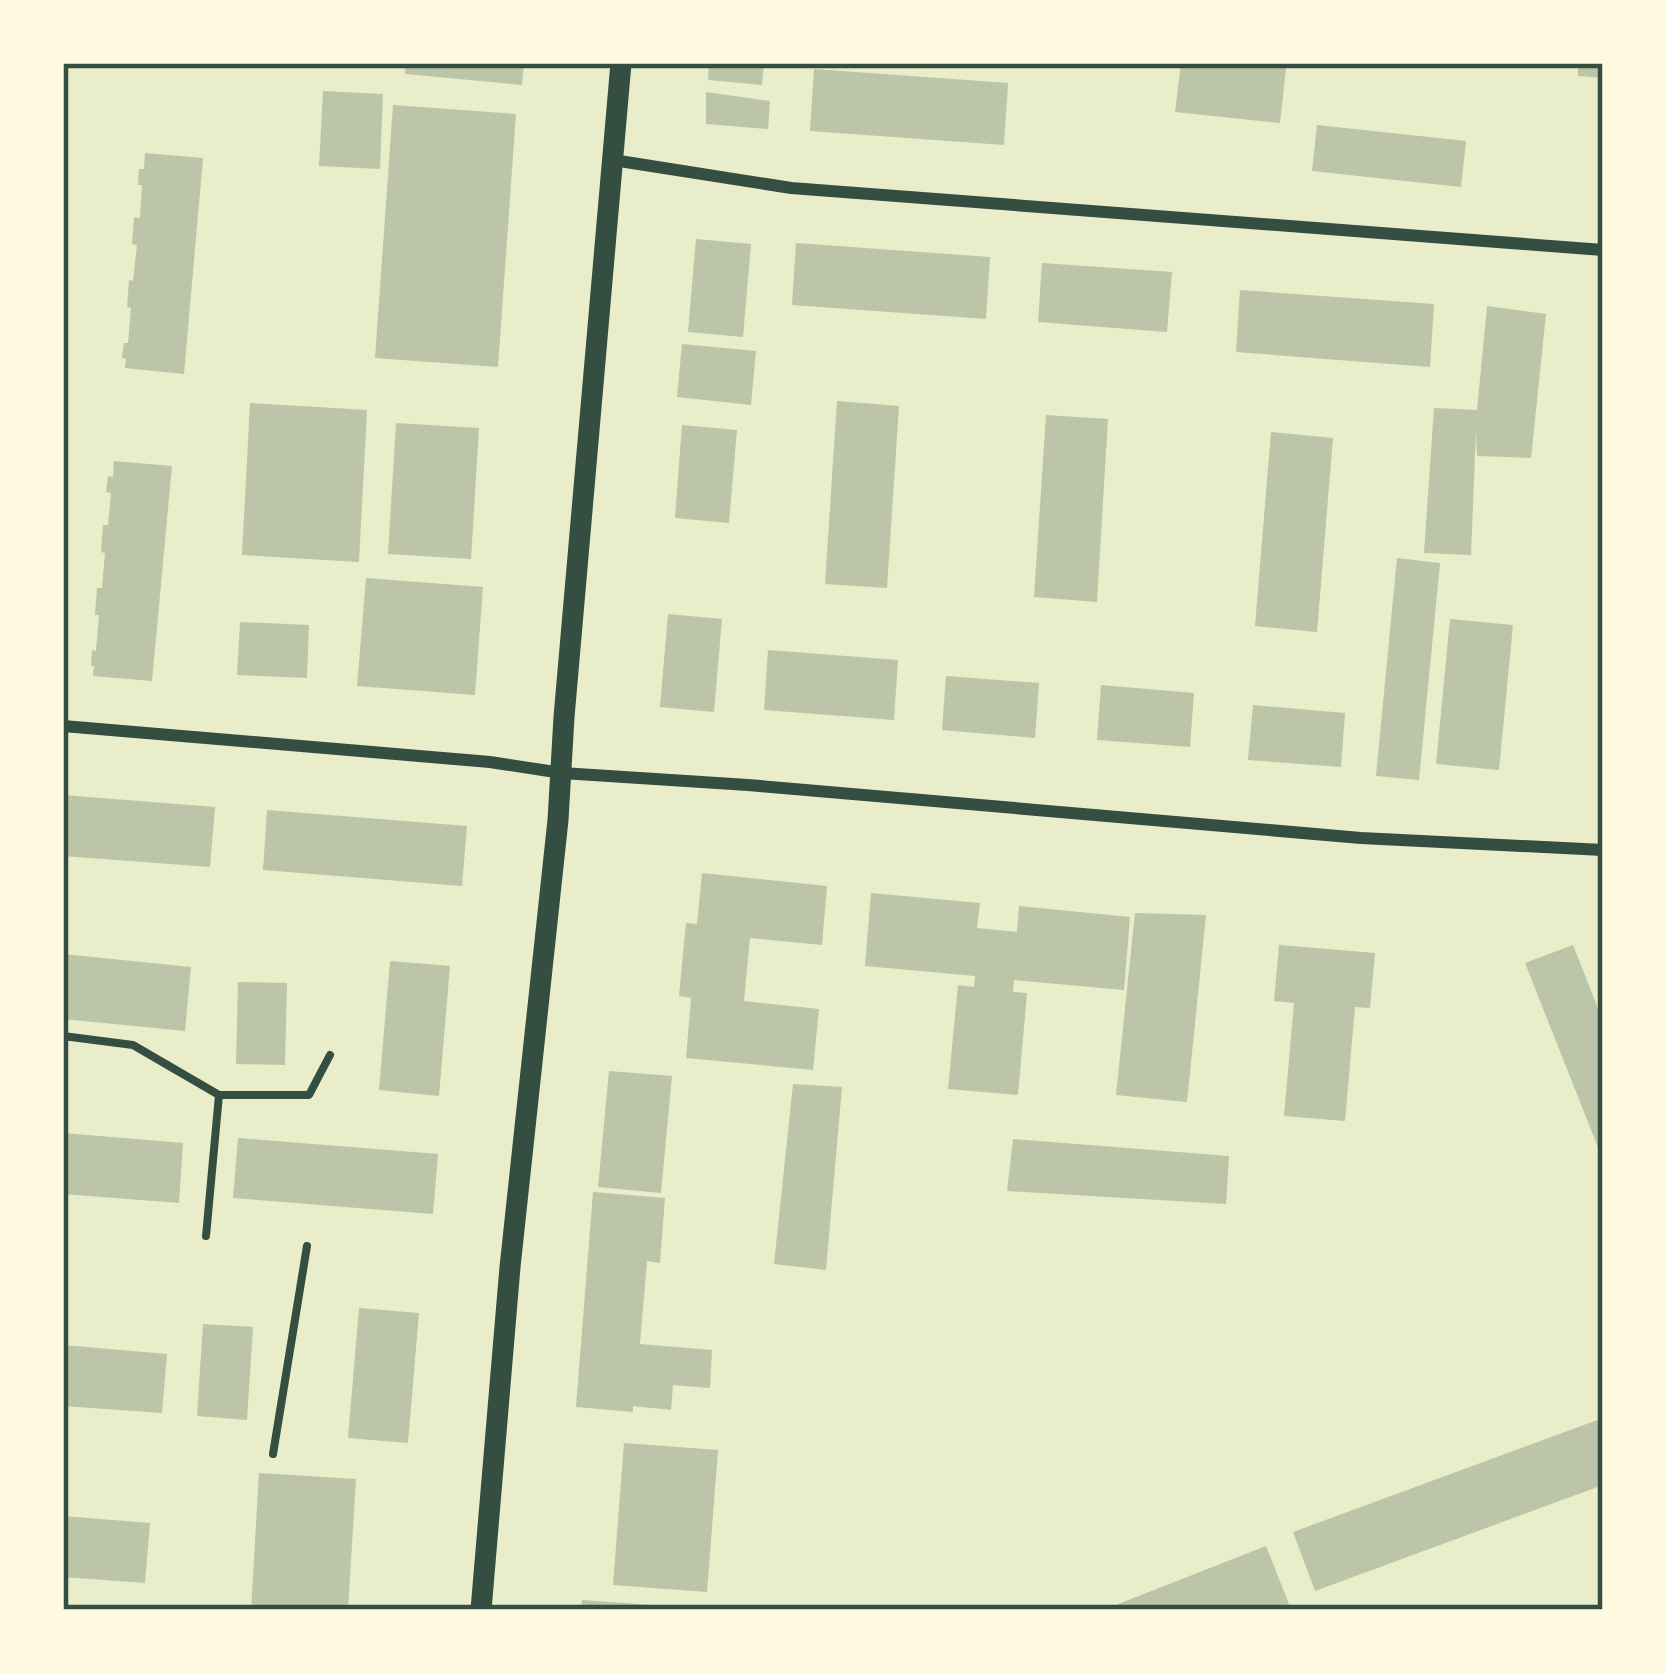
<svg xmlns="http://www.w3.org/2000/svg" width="1666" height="1673" font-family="'IBM Plex Sans',sans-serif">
  <rect width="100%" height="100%" fill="#e9edc9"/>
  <g fill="#bcc5a7">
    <path d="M 406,63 L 524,63 L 522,85 L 405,74 Z"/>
    <path d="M 709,63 L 764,63 L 762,85 L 708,80 Z"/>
    <path d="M 1181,63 L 1235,63 L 1286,68 L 1280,123 L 1175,112 Z"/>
    <path d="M 1578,63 L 1603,63 L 1603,78 L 1578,76 Z"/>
    <path d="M 814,69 L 1008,83 L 1004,145 L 810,131 Z"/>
    <path d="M 323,91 L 383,94 L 380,169 L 319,166 Z"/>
    <path d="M 706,92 L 770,101 L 768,129 L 706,124 Z"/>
    <path d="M 393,105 L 516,114 L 498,367 L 375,358 Z"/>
    <path d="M 1317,125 L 1466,141 L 1461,187 L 1312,171 Z"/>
    <path d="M 145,153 L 203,158 L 184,374 L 125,368 L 126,359 L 122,358 L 124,343 L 128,343 L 131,308 L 127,307 L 129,280 L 133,281 L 137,245 L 132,244 L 134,217 L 140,218 L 142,185 L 138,185 L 139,169 L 144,169 Z"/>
    <path d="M 696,239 L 751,244 L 743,337 L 688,332 Z"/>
    <path d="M 796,243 L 990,257 L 986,319 L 792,305 Z"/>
    <path d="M 1042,263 L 1172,272 L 1167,332 L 1038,322 Z"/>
    <path d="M 1240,290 L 1434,304 L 1430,367 L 1236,352 Z"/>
    <path d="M 1487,306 L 1546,314 L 1531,458 L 1477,456 L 1476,430 L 1471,555 L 1424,553 L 1434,408 L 1477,410 Z"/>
    <path d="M 682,344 L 756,351 L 751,405 L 677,397 Z"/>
    <path d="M 837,401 L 899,406 L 887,588 L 825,584 Z"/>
    <path d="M 250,403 L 367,410 L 359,562 L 242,555 Z"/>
    <path d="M 1046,415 L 1108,419 L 1097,602 L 1034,597 Z"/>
    <path d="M 396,423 L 479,428 L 471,559 L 388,554 Z"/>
    <path d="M 682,425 L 737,430 L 729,523 L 675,518 Z"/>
    <path d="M 1271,432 L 1333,438 L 1317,632 L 1255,626 Z"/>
    <path d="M 114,461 L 172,466 L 152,681 L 93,676 L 94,666 L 91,666 L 92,650 L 96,651 L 99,615 L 95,615 L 97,588 L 102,588 L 105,553 L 101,552 L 103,525 L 108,525 L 111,493 L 106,492 L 108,476 L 113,477 Z"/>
    <path d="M 1397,558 L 1440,563 L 1419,780 L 1376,776 Z"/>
    <path d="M 366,578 L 483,587 L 475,695 L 357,686 Z"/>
    <path d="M 668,614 L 722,619 L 714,712 L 660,707 Z"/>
    <path d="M 1450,619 L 1513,625 L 1499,770 L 1436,764 Z"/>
    <path d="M 240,622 L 309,625 L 307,678 L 237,675 Z"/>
    <path d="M 768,650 L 898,660 L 894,720 L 764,710 Z"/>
    <path d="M 946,676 L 1039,683 L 1035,738 L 942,730 Z"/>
    <path d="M 1101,685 L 1194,693 L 1190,747 L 1097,740 Z"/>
    <path d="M 1253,705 L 1345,713 L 1341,767 L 1248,760 Z"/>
    <path d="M 63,795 L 215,807 L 210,867 L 63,856 Z"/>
    <path d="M 267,810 L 467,826 L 462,886 L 263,870 Z"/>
    <path d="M 702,873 L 827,886 L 822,945 L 750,938 L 744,1001 L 819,1009 L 813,1070 L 686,1058 L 691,998 L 679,996 L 686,923 L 697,924 Z"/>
    <path d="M 871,893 L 980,903 L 977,928 L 1017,932 L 1019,906 L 1130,917 L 1124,990 L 1014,980 L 1013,992 L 1027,993 L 1018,1095 L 948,1089 L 958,985 L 974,987 L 975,976 L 865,966 Z"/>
    <path d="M 1135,913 L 1206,915 L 1187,1102 L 1116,1095 Z"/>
    <path d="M 1279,945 L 1375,953 L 1370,1008 L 1355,1007 L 1345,1121 L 1284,1116 L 1294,1003 L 1274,1001 Z"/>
    <path d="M 1573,945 L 1603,1021 L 1603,1160 L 1525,963 Z"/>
    <path d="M 63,954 L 191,967 L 185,1031 L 63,1019 Z"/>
    <path d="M 390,961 L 450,966 L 439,1096 L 379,1090 Z"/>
    <path d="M 238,982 L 287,983 L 285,1065 L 236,1064 Z"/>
    <path d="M 609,1071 L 672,1076 L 661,1193 L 598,1187 Z"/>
    <path d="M 793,1084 L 842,1087 L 826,1270 L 774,1264 Z"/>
    <path d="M 63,1133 L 183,1143 L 179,1203 L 63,1194 Z"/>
    <path d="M 238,1138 L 438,1154 L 433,1214 L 233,1198 Z"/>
    <path d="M 1013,1139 L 1229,1156 L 1226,1204 L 1007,1191 Z"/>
    <path d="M 593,1192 L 665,1198 L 660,1263 L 647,1261 L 640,1344 L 712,1350 L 710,1388 L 673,1385 L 671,1410 L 633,1406 L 633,1412 L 576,1407 Z"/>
    <path d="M 359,1308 L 419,1313 L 408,1443 L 348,1438 Z"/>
    <path d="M 203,1324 L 253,1327 L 247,1420 L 197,1416 Z"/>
    <path d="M 63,1345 L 167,1354 L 162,1413 L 63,1406 Z"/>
    <path d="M 1603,1418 L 1603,1485 L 1315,1591 L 1293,1532 Z"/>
    <path d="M 624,1443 L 718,1450 L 707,1592 L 613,1585 Z"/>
    <path d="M 259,1473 L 356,1479 L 348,1610 L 251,1610 Z"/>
    <path d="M 63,1516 L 150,1523 L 145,1583 L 63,1577 Z"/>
    <path d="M 1266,1546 L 1289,1604 L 1274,1610 L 1103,1610 Z"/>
    <path d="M 582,1600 L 680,1607 L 680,1610 L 581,1610 Z"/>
  </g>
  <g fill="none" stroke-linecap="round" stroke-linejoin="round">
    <g stroke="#344e41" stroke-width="8">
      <path d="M 63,1036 L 133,1045 L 219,1095 L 206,1236"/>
      <path d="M 219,1095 L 309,1095 L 330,1055"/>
      <path d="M 273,1454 L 307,1246"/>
    </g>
    <g stroke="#344e41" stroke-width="12">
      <path d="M 613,160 L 791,188 L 1603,250"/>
      <path d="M 63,726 L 490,762 L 562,773 L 748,785 L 1361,838 L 1603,850"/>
    </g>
    <path stroke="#344e41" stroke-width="21" d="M 481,1610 L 510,1267 L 558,820 L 564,717 L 621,63"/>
  </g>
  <rect width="1666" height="1673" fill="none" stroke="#fefae0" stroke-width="132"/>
  <rect x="66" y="66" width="1534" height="1541" fill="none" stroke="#344e41" stroke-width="4.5"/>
</svg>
